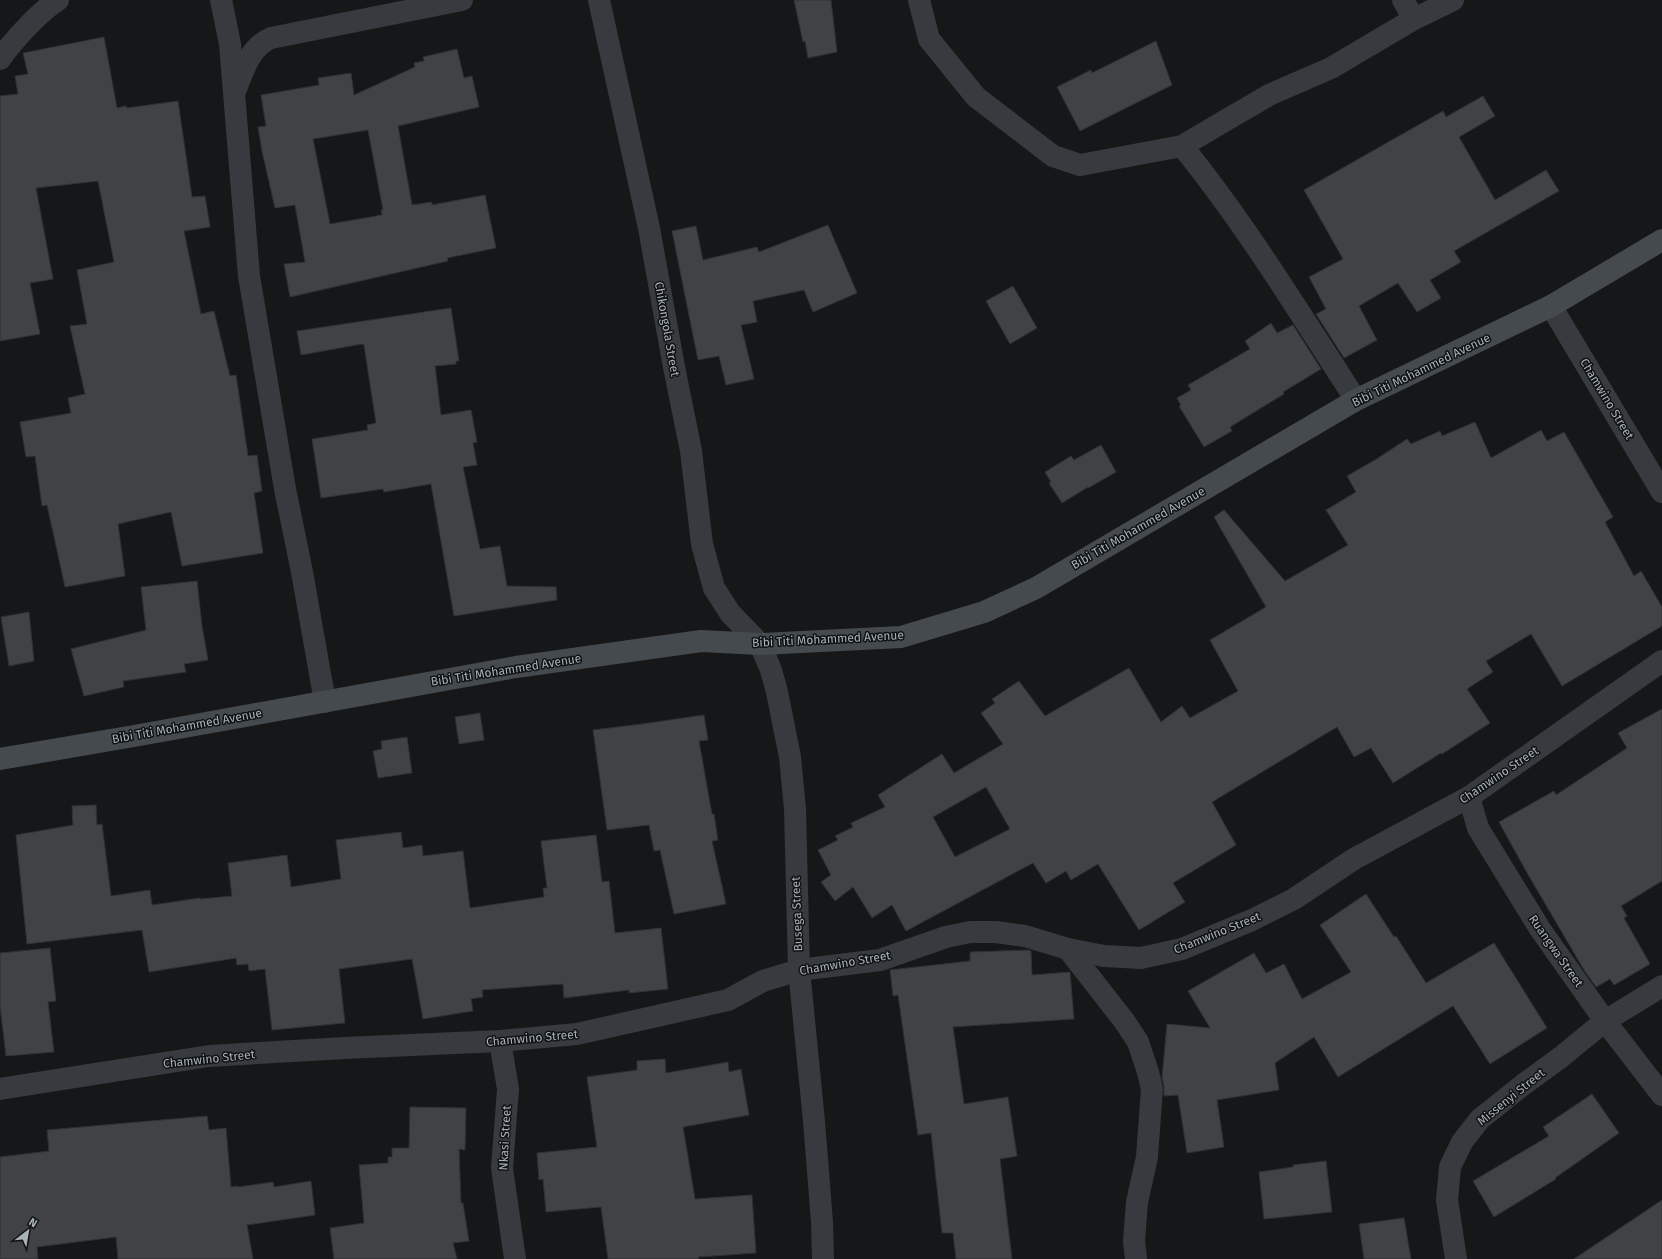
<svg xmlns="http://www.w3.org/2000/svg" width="1662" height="1259" font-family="'Fira Sans',sans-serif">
  <rect width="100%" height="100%" fill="#161718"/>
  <g fill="#404245" stroke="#303135" fill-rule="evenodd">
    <path d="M 794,0 L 831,0 L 837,52 L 808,58 L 805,41 L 803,42 Z"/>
    <path d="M 104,37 L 117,108 L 126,106 L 127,108 L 178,101 L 192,197 L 205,196 L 210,227 L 184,231 L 201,314 L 214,311 L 230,376 L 236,375 L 248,456 L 257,455 L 262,491 L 254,493 L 263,553 L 182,566 L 171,512 L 118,524 L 125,576 L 65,587 L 47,505 L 42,506 L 35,456 L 26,457 L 20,422 L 71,413 L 68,398 L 85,394 L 70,326 L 87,324 L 77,270 L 114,262 L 98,181 L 36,188 L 53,279 L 30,283 L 40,334 L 0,341 L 0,96 L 18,94 L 15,76 L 28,74 L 23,53 Z"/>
    <path d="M 1156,41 L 1172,85 L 1080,131 L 1057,87 L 1091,70 L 1092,73 Z"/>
    <path d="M 457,49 L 464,78 L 472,76 L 479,107 L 398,126 L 412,205 L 432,202 L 432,205 L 485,195 L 496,248 L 447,258 L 448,261 L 290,297 L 284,264 L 305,262 L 295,205 L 275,208 L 262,151 L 258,127 L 266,126 L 261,95 L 319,85 L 318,78 L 351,73 L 354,95 L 415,67 L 414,63 L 424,61 L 423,57 ZM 368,130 L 383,210 L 381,210 L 382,215 L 330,224 L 313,139 Z"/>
    <path d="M 1483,96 L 1495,116 L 1459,137 L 1495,200 L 1546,170 L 1559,191 L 1454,251 L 1461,262 L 1430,280 L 1441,298 L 1417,312 L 1398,283 L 1359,306 L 1377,340 L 1344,358 L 1316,314 L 1326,309 L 1309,277 L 1343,259 L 1304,190 L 1443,111 L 1446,117 Z"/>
    <path d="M 828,225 L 857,293 L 813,312 L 804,290 L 753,301 L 757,322 L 741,325 L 754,379 L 726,385 L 719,356 L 698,360 L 672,231 L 696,226 L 703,260 L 757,247 L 759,252 Z"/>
    <path d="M 1013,286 L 1037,328 L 1010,344 L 986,301 Z"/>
    <path d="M 451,308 L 459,361 L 456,361 L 456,364 L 435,366 L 441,415 L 471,410 L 477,442 L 473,443 L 477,465 L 463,467 L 480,549 L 500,546 L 507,586 L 556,587 L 557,600 L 454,616 L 431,484 L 384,492 L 383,489 L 321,498 L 312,439 L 368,430 L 367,425 L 376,423 L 364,345 L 362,344 L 301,355 L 297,331 Z"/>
    <path d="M 1271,323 L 1277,333 L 1293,325 L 1321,369 L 1283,392 L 1284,394 L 1230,427 L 1232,431 L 1204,447 L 1179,406 L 1181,405 L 1177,398 L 1191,390 L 1188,385 L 1250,349 L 1245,341 Z"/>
    <path d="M 1475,422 L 1491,458 L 1541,430 L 1547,441 L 1564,432 L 1613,517 L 1605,522 L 1634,576 L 1641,571 L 1662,607 L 1662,626 L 1562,686 L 1531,634 L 1486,661 L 1493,672 L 1467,689 L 1490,723 L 1442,754 L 1441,753 L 1393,783 L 1371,748 L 1354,757 L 1337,727 L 1212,802 L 1236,845 L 1173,883 L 1185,902 L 1139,930 L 1098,864 L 1071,880 L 1066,871 L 1046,883 L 1033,863 L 906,931 L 892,905 L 872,918 L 853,887 L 835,901 L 821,882 L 831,875 L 818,850 L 838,840 L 835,836 L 853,827 L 851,823 L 885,807 L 878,795 L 942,754 L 954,773 L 1003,744 L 981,713 L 995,703 L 992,699 L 1019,681 L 1045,716 L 1129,668 L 1161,722 L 1182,706 L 1190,718 L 1238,691 L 1210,640 L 1266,607 L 1214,517 L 1224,510 L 1285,581 L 1348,545 L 1326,510 L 1356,492 L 1347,476 L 1375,460 L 1407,439 L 1411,444 L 1440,431 L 1442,436 ZM 986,787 L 1010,829 L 955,857 L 933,817 Z"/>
    <path d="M 1101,445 L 1116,472 L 1088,488 L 1088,487 L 1062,503 L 1049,483 L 1051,482 L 1045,472 L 1071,456 L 1074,460 Z"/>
    <path d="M 197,581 L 202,626 L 208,660 L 184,664 L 186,672 L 123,681 L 124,687 L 84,696 L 71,649 L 146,630 L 141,587 Z"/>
    <path d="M 29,612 L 34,661 L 9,666 L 1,617 Z"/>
    <path d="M 1662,709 L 1662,881 L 1621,906 L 1627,916 L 1624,918 L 1650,964 L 1614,985 L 1610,979 L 1596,987 L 1584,970 L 1526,871 L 1499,822 L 1554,791 L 1556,795 L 1627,748 L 1618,733 Z"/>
    <path d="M 480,713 L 484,740 L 459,744 L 455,717 Z"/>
    <path d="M 704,715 L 708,740 L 699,741 L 712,814 L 714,814 L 718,840 L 712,841 L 726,904 L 674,914 L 660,850 L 654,851 L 649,825 L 607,830 L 593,730 L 642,724 Z"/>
    <path d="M 407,737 L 412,773 L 378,778 L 373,751 L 382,749 L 381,741 Z"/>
    <path d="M 96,805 L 97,825 L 102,824 L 111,896 L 150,890 L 152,905 L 200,898 L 200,899 L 232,896 L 228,863 L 287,855 L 291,887 L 341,879 L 336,840 L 401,832 L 403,848 L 422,845 L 423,856 L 463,851 L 470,908 L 544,897 L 543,888 L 547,888 L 541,841 L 596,835 L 602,882 L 609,881 L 615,933 L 661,928 L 668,989 L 629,993 L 629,990 L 564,998 L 563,984 L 482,990 L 483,997 L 471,999 L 473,1011 L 423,1019 L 412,959 L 339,969 L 345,1023 L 272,1030 L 265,969 L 249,971 L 248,964 L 237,965 L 236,958 L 149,972 L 142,930 L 27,944 L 16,835 L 73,825 L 72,806 Z"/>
    <path d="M 1366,894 L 1394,937 L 1396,936 L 1426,983 L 1494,943 L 1547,1028 L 1490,1064 L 1453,1006 L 1338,1077 L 1314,1037 L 1275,1063 L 1279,1090 L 1217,1100 L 1224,1147 L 1187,1153 L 1178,1095 L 1164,1096 L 1164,1086 L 1162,1078 L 1167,1024 L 1210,1028 L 1188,991 L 1254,953 L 1266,973 L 1284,964 L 1302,999 L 1351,972 L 1320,925 Z"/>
    <path d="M 50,948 L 56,1001 L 48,1002 L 54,1052 L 6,1056 L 0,1006 L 0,953 Z"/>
    <path d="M 1028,950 L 1031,951 L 1032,975 L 1070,972 L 1074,1019 L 953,1027 L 964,1104 L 1008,1097 L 1017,1156 L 1000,1159 L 1012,1259 L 956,1259 L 953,1233 L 942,1233 L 931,1133 L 918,1135 L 898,995 L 893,996 L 890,970 L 970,961 L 970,952 Z"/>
    <path d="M 665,1059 L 666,1073 L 728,1062 L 729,1072 L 741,1069 L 749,1115 L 683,1127 L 695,1199 L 752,1195 L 756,1253 L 698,1257 L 699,1259 L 608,1259 L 601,1207 L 546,1212 L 543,1179 L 539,1180 L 537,1153 L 597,1147 L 587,1077 L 637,1070 L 637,1061 Z"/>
    <path d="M 1592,1094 L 1619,1133 L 1555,1178 L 1556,1179 L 1494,1217 L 1473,1181 L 1549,1136 L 1543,1127 Z"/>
    <path d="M 410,1107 L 466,1108 L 465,1150 L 459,1149 L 461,1203 L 463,1203 L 469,1241 L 453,1243 L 457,1259 L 334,1259 L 330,1228 L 364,1223 L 359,1165 L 388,1163 L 388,1157 L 392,1157 L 392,1148 L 409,1148 Z"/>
    <path d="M 207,1116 L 209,1130 L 226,1128 L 231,1187 L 237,1186 L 238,1187 L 273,1182 L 274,1187 L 311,1181 L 315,1215 L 247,1225 L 253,1259 L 118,1259 L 116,1237 L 37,1247 L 38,1259 L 0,1259 L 0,1157 L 49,1151 L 47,1130 Z"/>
    <path d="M 1326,1161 L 1332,1212 L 1264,1219 L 1259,1172 L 1293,1167 L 1293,1165 Z"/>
    <path d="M 1662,1200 L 1662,1259 L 1574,1259 Z"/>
    <path d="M 1404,1218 L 1411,1259 L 1364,1259 L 1359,1224 Z"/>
  </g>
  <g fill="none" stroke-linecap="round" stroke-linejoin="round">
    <g stroke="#373a3e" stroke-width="22">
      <path d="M 221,0 L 230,44 L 249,276 L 285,489 L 302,572 L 325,702"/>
      <path d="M 599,0 L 649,228 L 674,367 L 691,451 L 702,544 L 714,588 L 730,613 L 760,644 L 771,670 L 777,692 L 790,757 L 795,809 L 799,970 L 814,1121 L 822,1222 L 823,1259"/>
      <path d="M 919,0 L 929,39 L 976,97 L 1053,156 L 1080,165 L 1182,146 L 1269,95 L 1331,68 L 1414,19 L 1453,0"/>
      <path d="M 1403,0 L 1414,19"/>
      <path d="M 0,59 C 13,41 39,12 58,0"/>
      <path d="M 236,89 C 244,69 250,47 271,38 L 462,0"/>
      <path d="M 1182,146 C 1247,226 1300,314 1356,400"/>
      <path d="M 1551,306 L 1662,492"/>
      <path d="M 1469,797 L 1478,828 L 1540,929 L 1605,1021 L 1662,1095"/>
      <path d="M 1068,949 L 1125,1022 L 1138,1042 L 1148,1072 L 1152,1089 L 1147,1157 L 1137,1202 L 1134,1241 L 1136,1259"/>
      <path d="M 500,1041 L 508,1089 L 502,1168 L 515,1259"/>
      <path d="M 0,1089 L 209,1056 L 345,1048 L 500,1041 L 577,1034 L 728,1000 L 763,981 L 799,970 L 880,960 L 946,937 L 970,932 L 996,932 L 1025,936 L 1068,949 L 1104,956 L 1141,958 L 1182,949 L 1252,920 L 1294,899 L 1354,859 L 1469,797 L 1662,661"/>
      <path d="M 1456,1259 L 1447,1200 L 1450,1167 L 1462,1142 L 1480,1119 L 1524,1084 L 1561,1057 L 1605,1021 L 1662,986"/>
    </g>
    <path stroke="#454a4e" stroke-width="22" d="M 0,759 L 134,736 L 516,667 L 701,641 L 760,644 L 901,637 L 984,612 L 1036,588 L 1356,400 L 1551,306 L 1662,240"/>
  </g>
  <g text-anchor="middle" stroke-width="3" stroke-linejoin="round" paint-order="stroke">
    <g font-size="12" fill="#a7b2b9" stroke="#111213">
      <text transform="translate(667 329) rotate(80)" y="4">Chikongola Street</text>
      <text transform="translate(1421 370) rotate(-26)" y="4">Bibi Titi Mohammed Avenue</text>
      <text transform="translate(1607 399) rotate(59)" y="4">Chamwino Street</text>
      <text transform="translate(1138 528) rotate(-30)" y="4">Bibi Titi Mohammed Avenue</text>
      <text transform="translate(828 639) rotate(-3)" y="4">Bibi Titi Mohammed Avenue</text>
      <text transform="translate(506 670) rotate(-9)" y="4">Bibi Titi Mohammed Avenue</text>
      <text transform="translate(187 726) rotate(-10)" y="4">Bibi Titi Mohammed Avenue</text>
      <text transform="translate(1499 775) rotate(-34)" y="4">Chamwino Street</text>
      <text transform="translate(797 914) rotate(-92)" y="4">Busega Street</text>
      <text transform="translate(1217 933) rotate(-22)" y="4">Chamwino Street</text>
      <text transform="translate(1556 951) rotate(55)" y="4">Ruangwa Street</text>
      <text transform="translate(845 963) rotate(-10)" y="4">Chamwino Street</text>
      <text transform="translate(532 1038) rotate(-5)" y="4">Chamwino Street</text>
      <text transform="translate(209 1059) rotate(-6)" y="4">Chamwino Street</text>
      <text transform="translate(1511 1097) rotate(-39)" y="4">Missenyi Street</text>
      <text transform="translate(505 1138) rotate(-87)" y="4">Nkasi Street</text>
    </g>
  </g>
  <g transform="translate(28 1231) rotate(31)" stroke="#111213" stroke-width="3" paint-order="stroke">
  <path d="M0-3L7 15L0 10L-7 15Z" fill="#a7b2b9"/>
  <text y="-6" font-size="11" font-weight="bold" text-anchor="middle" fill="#a7b2b9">N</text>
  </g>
</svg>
